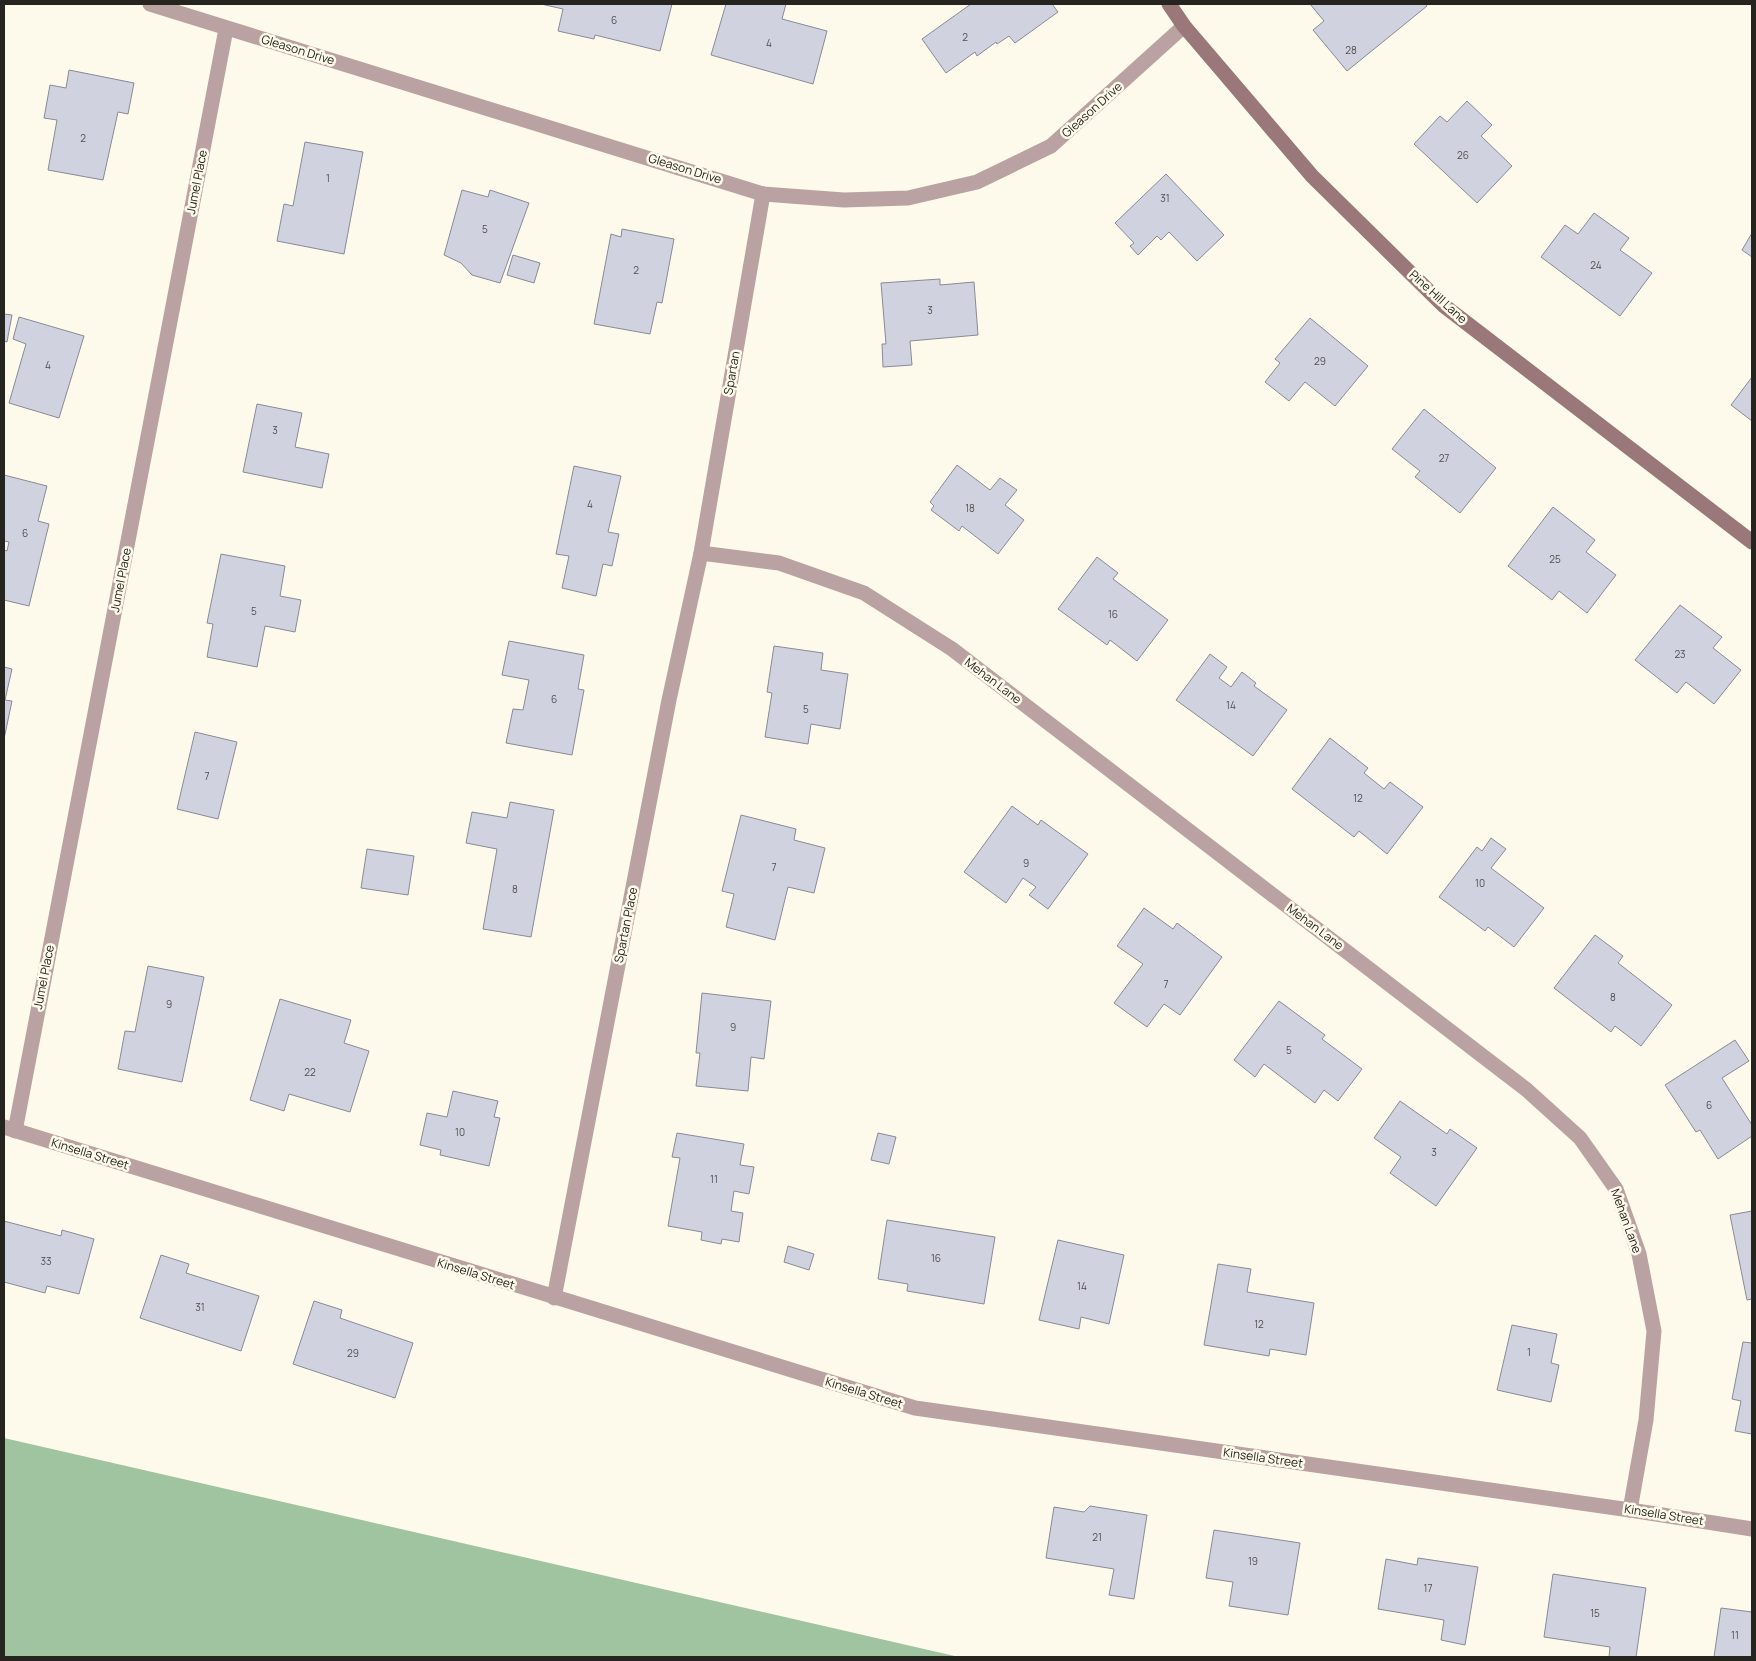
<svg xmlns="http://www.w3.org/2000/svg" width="1756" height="1661" font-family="Manrope,sans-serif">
  <rect width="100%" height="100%" fill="#fefaeb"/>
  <path fill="#a0c49f" d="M 4,1438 L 959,1657 L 4,1657 Z"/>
  <g fill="#d0d2e0" stroke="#888a97">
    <path d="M 541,4 L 672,4 L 660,51 L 595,35 L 594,39 L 558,31 L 563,9 Z"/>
    <path d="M 726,4 L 786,4 L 782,19 L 827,31 L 813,84 L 711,55 Z"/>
    <path d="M 971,4 L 1052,4 L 1058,12 L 1015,43 L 1009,36 L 997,44 L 996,42 L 977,56 L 975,52 L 946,73 L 922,39 Z"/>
    <path d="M 1310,4 L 1426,4 L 1427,6 L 1347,71 L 1313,30 L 1324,21 Z"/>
    <path d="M 69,70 L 134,83 L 128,114 L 118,112 L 103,180 L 48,170 L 57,120 L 44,118 L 50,85 L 66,88 Z"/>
    <path d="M 1467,101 L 1492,125 L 1481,136 L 1512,166 L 1477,203 L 1414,144 L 1440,116 L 1447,122 Z"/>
    <path d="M 305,142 L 363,152 L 344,254 L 277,241 L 284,204 L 293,206 Z"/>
    <path d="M 1166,174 L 1224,235 L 1197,261 L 1169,232 L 1161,240 L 1157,236 L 1138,255 L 1130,246 L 1134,243 L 1115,223 Z"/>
    <path d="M 462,190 L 488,197 L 490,190 L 529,203 L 500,283 L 472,275 L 461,263 L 444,255 Z"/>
    <path d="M 1594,213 L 1629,238 L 1620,250 L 1652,273 L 1620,316 L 1541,257 L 1565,225 L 1578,234 Z"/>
    <path d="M 622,229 L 674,239 L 662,303 L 657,302 L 650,334 L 594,324 L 611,234 L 621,237 Z"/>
    <path d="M 1752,233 L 1752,257 L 1742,250 Z"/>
    <path d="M 513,255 L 540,263 L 534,283 L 507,275 Z"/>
    <path d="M 940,279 L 940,285 L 974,282 L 978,335 L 910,341 L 912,365 L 883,367 L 882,344 L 886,344 L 881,283 Z"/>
    <path d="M 4,314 L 12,315 L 7,342 L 4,341 Z"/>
    <path d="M 19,317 L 84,336 L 59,418 L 9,403 L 26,344 L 13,339 Z"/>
    <path d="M 1310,318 L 1368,366 L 1335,406 L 1305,382 L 1289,401 L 1265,382 L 1280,363 L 1275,359 Z"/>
    <path d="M 1752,377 L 1752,421 L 1731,405 Z"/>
    <path d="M 257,404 L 302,413 L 295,447 L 329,454 L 322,488 L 243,472 Z"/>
    <path d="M 1424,409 L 1496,468 L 1460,513 L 1415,477 L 1420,471 L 1392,449 Z"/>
    <path d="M 957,465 L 990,490 L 1000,478 L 1017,490 L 1005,505 L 1024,520 L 998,554 L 962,526 L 959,531 L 931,510 L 934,506 L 930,502 Z"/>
    <path d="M 574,466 L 621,476 L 608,532 L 619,534 L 612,566 L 603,564 L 596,596 L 562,588 L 569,556 L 556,554 Z"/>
    <path d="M 4,475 L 47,486 L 38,521 L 49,524 L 29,606 L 4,600 L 4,550 L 7,551 L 9,542 L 4,541 Z"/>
    <path d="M 1553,507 L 1595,540 L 1586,552 L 1616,575 L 1587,613 L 1559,591 L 1552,600 L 1508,566 Z"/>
    <path d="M 221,554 L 285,566 L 280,596 L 301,600 L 295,632 L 265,626 L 257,667 L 207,657 L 213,624 L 207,623 Z"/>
    <path d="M 1097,557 L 1118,573 L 1113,579 L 1168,620 L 1137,661 L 1110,640 L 1107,645 L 1058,609 Z"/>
    <path d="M 1680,605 L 1722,637 L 1713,648 L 1741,670 L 1714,704 L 1686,682 L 1677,693 L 1635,660 Z"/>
    <path d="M 509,641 L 584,655 L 578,689 L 584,690 L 572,755 L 506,743 L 513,709 L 523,710 L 529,680 L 502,675 Z"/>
    <path d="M 774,646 L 823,653 L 821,670 L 848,674 L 840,729 L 811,724 L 808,744 L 765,737 L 772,693 L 767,692 Z"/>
    <path d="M 1210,654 L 1227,667 L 1219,678 L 1231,687 L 1242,672 L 1256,683 L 1254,686 L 1287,710 L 1253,756 L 1176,700 Z"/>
    <path d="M 4,667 L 12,669 L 5,700 L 12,701 L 4,739 Z"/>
    <path d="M 195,732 L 237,742 L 218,819 L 177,809 Z"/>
    <path d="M 1330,738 L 1368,768 L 1364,773 L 1384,789 L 1390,782 L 1423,807 L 1387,854 L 1359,831 L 1354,837 L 1292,789 Z"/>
    <path d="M 510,802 L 554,810 L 531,937 L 483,929 L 497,849 L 466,843 L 472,812 L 507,818 Z"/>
    <path d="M 1012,806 L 1038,825 L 1041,820 L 1088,854 L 1048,909 L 1029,895 L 1036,887 L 1023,878 L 1006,903 L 964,872 Z"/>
    <path d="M 741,815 L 796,829 L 794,840 L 825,848 L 814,893 L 788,887 L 775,940 L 726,927 L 734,894 L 722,891 Z"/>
    <path d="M 1491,838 L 1506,849 L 1491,868 L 1544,908 L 1514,947 L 1488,927 L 1485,931 L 1439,897 L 1477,847 L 1482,851 Z"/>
    <path d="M 367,849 L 414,856 L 408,895 L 361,888 Z"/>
    <path d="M 1144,908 L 1173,929 L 1177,923 L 1222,957 L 1180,1015 L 1164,1004 L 1147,1027 L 1114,1003 L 1143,964 L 1117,946 Z"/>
    <path d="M 1595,935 L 1623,956 L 1618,963 L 1672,1005 L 1641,1046 L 1615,1026 L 1611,1032 L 1554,988 Z"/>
    <path d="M 148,966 L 204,977 L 182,1082 L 118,1069 L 125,1031 L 135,1032 Z"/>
    <path d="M 702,993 L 771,1001 L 764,1059 L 751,1057 L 748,1091 L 696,1086 L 700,1053 L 696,1053 Z"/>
    <path d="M 280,999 L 351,1020 L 344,1043 L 369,1051 L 350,1112 L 289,1094 L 284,1111 L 250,1100 Z"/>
    <path d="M 1279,1001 L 1325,1035 L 1322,1039 L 1362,1069 L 1338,1101 L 1324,1090 L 1315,1103 L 1264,1064 L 1255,1077 L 1234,1060 Z"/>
    <path d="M 1735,1040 L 1749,1061 L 1722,1078 L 1752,1125 L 1752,1136 L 1718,1159 L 1700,1130 L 1696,1132 L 1665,1085 Z"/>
    <path d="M 453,1091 L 498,1101 L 494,1117 L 500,1118 L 489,1166 L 440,1155 L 441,1150 L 420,1145 L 427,1113 L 447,1117 Z"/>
    <path d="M 1400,1101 L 1447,1134 L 1450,1129 L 1477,1148 L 1436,1206 L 1390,1173 L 1401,1157 L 1374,1138 Z"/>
    <path d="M 677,1133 L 744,1144 L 740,1165 L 754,1167 L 749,1194 L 734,1191 L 731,1211 L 743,1213 L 739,1242 L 722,1239 L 721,1244 L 701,1240 L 702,1232 L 668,1226 L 680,1158 L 672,1157 Z"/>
    <path d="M 878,1133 L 896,1137 L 889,1164 L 871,1160 Z"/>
    <path d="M 1752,1211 L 1752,1299 L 1747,1300 L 1730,1215 Z"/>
    <path d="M 887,1220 L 995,1237 L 984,1304 L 907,1291 L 908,1284 L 878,1279 Z"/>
    <path d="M 4,1221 L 61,1236 L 62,1230 L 94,1239 L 79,1294 L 47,1286 L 45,1293 L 4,1282 Z"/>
    <path d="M 1058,1240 L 1124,1255 L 1109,1324 L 1081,1317 L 1079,1329 L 1039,1320 Z"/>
    <path d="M 788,1246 L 814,1254 L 809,1270 L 784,1262 Z"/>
    <path d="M 161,1255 L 189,1264 L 186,1273 L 259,1296 L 241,1351 L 140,1318 Z"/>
    <path d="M 1218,1264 L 1251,1269 L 1247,1292 L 1314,1303 L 1306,1355 L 1270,1349 L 1269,1356 L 1204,1345 Z"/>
    <path d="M 314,1301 L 342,1310 L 340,1318 L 413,1343 L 395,1398 L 293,1364 Z"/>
    <path d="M 1512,1325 L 1557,1334 L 1551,1363 L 1559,1365 L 1551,1402 L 1497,1390 Z"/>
    <path d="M 1743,1342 L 1752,1343 L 1752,1434 L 1735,1431 L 1741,1401 L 1732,1399 Z"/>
    <path d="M 1090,1506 L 1147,1515 L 1134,1599 L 1109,1595 L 1114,1569 L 1046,1558 L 1054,1507 L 1084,1512 Z"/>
    <path d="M 1214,1530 L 1300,1543 L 1288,1615 L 1229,1606 L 1233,1582 L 1206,1578 Z"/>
    <path d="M 1418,1558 L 1478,1567 L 1465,1645 L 1441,1640 L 1444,1620 L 1378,1609 L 1386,1559 L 1417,1565 Z"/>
    <path d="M 1553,1574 L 1646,1588 L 1636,1657 L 1609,1657 L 1610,1647 L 1544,1637 Z"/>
    <path d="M 1721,1608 L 1752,1612 L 1752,1657 L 1714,1657 Z"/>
  </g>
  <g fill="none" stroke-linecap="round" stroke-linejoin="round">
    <g stroke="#bba2a2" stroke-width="15">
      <path d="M 150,4 L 763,194 L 844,200 L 908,198 L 977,182 L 1051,146 L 1184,26"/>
      <path d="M 701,553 L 779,563 L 864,593 L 952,649 L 1527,1090 L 1580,1138 L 1616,1189 L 1639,1254 L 1654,1331 L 1646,1420 L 1630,1510"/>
      <path d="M 4,1127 L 915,1408 L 1630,1510 L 1752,1529"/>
      <path d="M 15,1131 L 226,29"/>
      <path d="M 554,1298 L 669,700 L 701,553 L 763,194"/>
    </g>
    <path stroke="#9a7778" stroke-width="15" d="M 1169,4 L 1184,26 L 1312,176 L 1443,305 L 1752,542"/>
  </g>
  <g text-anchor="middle" stroke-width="5" stroke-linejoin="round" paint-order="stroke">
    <g font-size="10" fill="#50504e">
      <text x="614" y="24">6</text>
      <text x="965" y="41">2</text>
      <text x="769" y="47">4</text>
      <text x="1351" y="54">28</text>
      <text x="83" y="142">2</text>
      <text x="1463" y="159">26</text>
      <text x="328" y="182">1</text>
      <text x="1165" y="202">31</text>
      <text x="485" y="233">5</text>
      <text x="1596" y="269">24</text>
      <text x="636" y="274">2</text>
      <text x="930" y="314">3</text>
      <text x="1320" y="365">29</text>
      <text x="48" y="369">4</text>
      <text x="275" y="434">3</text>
      <text x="1444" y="462">27</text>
      <text x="590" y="508">4</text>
      <text x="970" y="512">18</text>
      <text x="25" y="537">6</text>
      <text x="1555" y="563">25</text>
      <text x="254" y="615">5</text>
      <text x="1113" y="618">16</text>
      <text x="1680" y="658">23</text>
      <text x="554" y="703">6</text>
      <text x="1231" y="709">14</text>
      <text x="806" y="713">5</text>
      <text x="207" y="780">7</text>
      <text x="1358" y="802">12</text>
      <text x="1026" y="867">9</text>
      <text x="774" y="871">7</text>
      <text x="1480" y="887">10</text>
      <text x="515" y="893">8</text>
      <text x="1166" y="988">7</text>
      <text x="1613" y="1001">8</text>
      <text x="169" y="1008">9</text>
      <text x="733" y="1031">9</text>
      <text x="1289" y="1054">5</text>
      <text x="310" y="1076">22</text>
      <text x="1709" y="1109">6</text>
      <text x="460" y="1136">10</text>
      <text x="1434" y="1156">3</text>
      <text x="714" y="1183">11</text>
      <text x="936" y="1262">16</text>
      <text x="46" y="1265">33</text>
      <text x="1082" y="1290">14</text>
      <text x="200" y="1311">31</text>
      <text x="1259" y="1328">12</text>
      <text x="1529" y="1356">1</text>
      <text x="353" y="1357">29</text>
      <text x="1097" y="1541">21</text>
      <text x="1253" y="1565">19</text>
      <text x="1428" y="1592">17</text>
      <text x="1595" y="1617">15</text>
      <text x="1735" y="1639">11</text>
    </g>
    <g font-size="12" fill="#25241e" stroke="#fefaeb">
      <text transform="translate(298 50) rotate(17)" y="4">Gleason Drive</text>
      <text transform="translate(1092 110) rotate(-42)" y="4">Gleason Drive</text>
      <text transform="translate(685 169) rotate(17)" y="4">Gleason Drive</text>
      <text transform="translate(197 182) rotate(-79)" y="4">Jumel Place</text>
      <text transform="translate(1438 297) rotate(42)" y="4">Pine Hill Lane</text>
      <text transform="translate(732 373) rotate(-80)" y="4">Spartan</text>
      <text transform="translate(121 580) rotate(-79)" y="4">Jumel Place</text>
      <text transform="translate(993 681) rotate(37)" y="4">Mehan Lane</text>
      <text transform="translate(626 925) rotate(-79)" y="4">Spartan Place</text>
      <text transform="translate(1315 927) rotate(37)" y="4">Mehan Lane</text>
      <text transform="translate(44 977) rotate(-79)" y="4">Jumel Place</text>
      <text transform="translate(90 1154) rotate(17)" y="4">Kinsella Street</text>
      <text transform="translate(1626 1221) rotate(70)" y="4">Mehan Lane</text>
      <text transform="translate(476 1274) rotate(17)" y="4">Kinsella Street</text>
      <text transform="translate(864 1393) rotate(17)" y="4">Kinsella Street</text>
      <text transform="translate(1263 1458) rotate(8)" y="4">Kinsella Street</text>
      <text transform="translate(1664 1515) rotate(9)" y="4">Kinsella Street</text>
    </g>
  </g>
  <rect width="1756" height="1661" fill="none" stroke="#25241e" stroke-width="10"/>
</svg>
